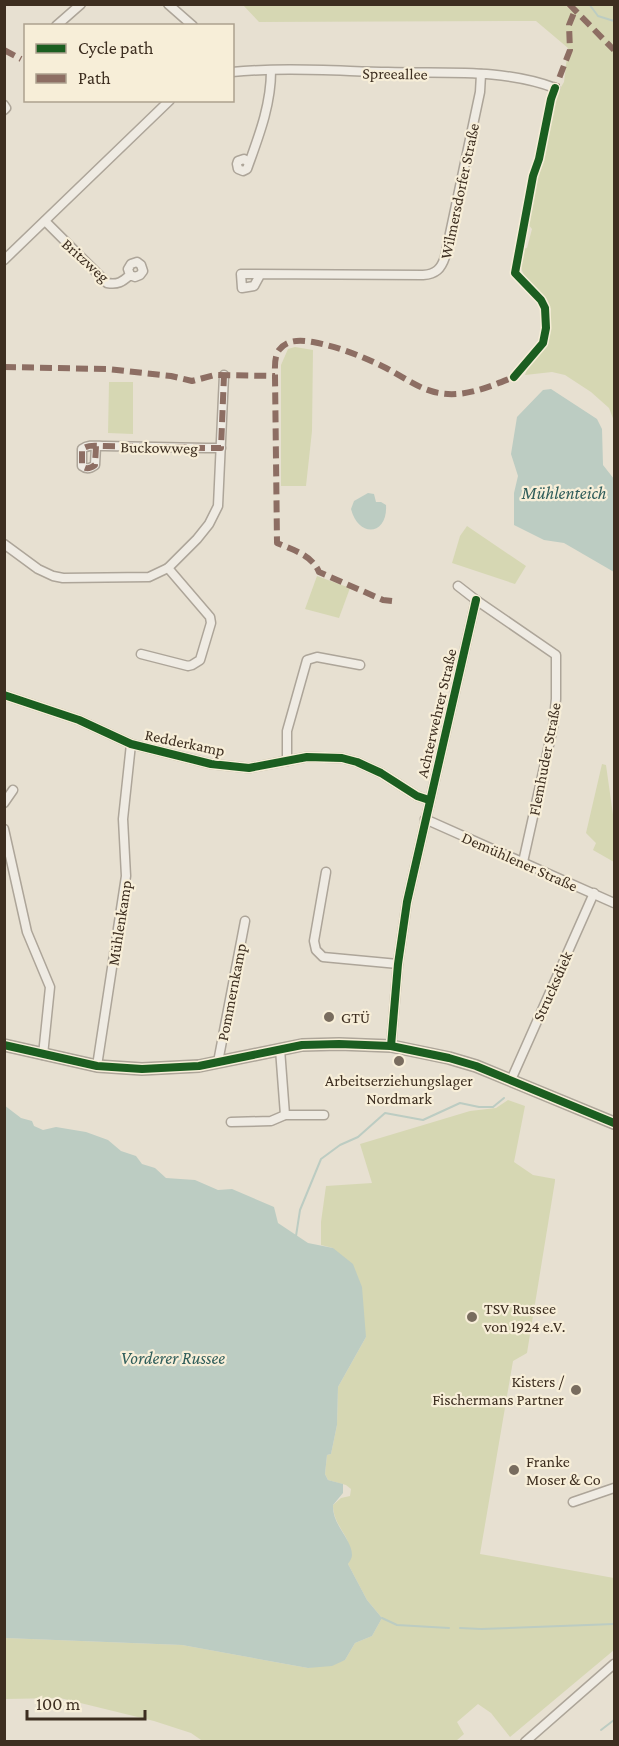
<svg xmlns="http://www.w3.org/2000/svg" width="619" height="1746" font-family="'Crimson Pro',serif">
  <rect width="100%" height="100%" fill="#e7e0d1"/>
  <g fill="#d6d7b3">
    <path d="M 243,5 L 614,5 L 614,421 L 609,408 L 591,392 L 565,375 L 552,372 L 525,375 L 529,364 L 548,344 L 551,309 L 525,278 L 519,263 L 522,249 L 527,248 L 532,229 L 527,223 L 529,214 L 557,94 L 564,82 L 568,48 L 536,21 L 259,22 Z"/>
    <path d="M 295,347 L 313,350 L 312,431 L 306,486 L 281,486 L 281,365 L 288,349 Z"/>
    <path d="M 109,382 L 133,382 L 133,434 L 108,433 Z"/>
    <path d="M 467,526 L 526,566 L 515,584 L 452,563 L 460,536 Z"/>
    <path d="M 317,576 L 350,588 L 339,618 L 305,609 Z"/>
    <path d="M 602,764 L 606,765 L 614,822 L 614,862 L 593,850 L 596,843 L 586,833 Z"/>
    <path d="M 508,1100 L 525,1106 L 514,1162 L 533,1175 L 555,1179 L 555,1181 L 527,1353 L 513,1361 L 480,1554 L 614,1578 L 614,1650 L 510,1737 L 491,1713 L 478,1704 L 457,1722 L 464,1734 L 456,1741 L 204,1742 L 191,1733 L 154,1721 L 60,1698 L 5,1699 L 5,1638 L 182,1645 L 308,1668 L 345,1660 L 355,1643 L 372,1636 L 382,1618 L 367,1600 L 348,1564 C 358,1540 333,1529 333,1505 L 341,1498 L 350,1496 L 351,1489 L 346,1485 L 328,1480 L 325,1474 L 327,1455 L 331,1454 L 337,1425 L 338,1387 L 366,1337 L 333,1248 L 321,1245 L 321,1222 L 326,1186 L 372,1183 L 360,1144 L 470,1111 L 496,1108 Z"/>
  </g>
  <g fill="#bcccc2">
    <path d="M 551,389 L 597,419 L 602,429 L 603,465 L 614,479 L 614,572 L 564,543 L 544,540 L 514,525 L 514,493 L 518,476 L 511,454 L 517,417 L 543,390 Z"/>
    <path d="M 368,493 L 374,494 L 376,502 L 381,502 L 386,505 C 388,535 359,539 351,509 L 354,501 Z"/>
    <path d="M 4,1105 L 21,1118 L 32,1121 L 34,1126 L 43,1130 L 56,1127 L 86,1132 L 108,1140 L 121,1151 L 136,1156 L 142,1164 L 155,1168 L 166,1178 L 195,1180 L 218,1190 L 232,1189 L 274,1207 L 278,1223 L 308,1243 L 333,1248 L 353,1264 L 362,1287 L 366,1337 L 338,1387 L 337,1425 L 331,1454 L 327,1455 L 325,1474 L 328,1480 L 343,1484 L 343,1493 L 333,1505 C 332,1525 352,1539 352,1555 C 352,1558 350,1561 348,1564 L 367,1600 L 382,1618 L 372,1636 L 355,1643 L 345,1660 L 332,1666 L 308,1668 L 182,1645 L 5,1638 Z"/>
  </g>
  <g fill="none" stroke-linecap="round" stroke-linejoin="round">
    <g stroke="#bcccc2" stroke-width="2">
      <path d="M 589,4 L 598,16 L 614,21"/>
      <path d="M 296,1236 L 300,1210 L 321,1159 L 340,1145 L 358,1137 L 385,1113 L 423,1120 L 460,1103 L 479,1107 L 493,1107 L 504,1098"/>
      <path d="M 382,1618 L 397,1625 L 449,1628"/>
      <path d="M 460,1628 L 481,1629 L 614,1624"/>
      <path d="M 601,1730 L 614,1720"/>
    </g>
    <g stroke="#ada599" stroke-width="11">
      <g id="minor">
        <path d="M 168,4 L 193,26"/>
        <path d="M 56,26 L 81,4"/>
        <path d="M 232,72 C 283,67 337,71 388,72 C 443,74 502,68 555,88"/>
        <path d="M 4,105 L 6,108 L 4,110"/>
        <path d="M 248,162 L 244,159 L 238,161 L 237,164 L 238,169 L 243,171 L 247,169 C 258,138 271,106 271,71"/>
        <path d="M 45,221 L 107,283 C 118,285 122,282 130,275 L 128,269 L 131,264 L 137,262 L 141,265 L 143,271 L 140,275 L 135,277 L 130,275"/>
        <path d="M 4,260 L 170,100"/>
        <path d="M 260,275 L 254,286 L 242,288 L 241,274 L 423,275 C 436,274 441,269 445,257 L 480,92 L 481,74"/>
        <path d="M 96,446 L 95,465 C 91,468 87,470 82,466 L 82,449 C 89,444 96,446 105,446 L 206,448 L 221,448"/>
        <path d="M 4,544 L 38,569 L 53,576 L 63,578 L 149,577 L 168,568 L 197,539 L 209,524 L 218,506 L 224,375"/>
        <path d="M 458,586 L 476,600 L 556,655 L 556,699 L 553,727 L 523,862"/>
        <path d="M 141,654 L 188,666 L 192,665 L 200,660 L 211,623 L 210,617 L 168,568"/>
        <path d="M 4,695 L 79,720 L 131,744 L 211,764 L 249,768 L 307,757 L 342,758 L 357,762 L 381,773 L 417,796 L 429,800"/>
        <path d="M 287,761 L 287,731 L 307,660 L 317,657 L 360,665"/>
        <path d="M 4,803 L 13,790"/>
        <path d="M 425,819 L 614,903"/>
        <path d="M 4,829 L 27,932 L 50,987 L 43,1055"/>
        <path d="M 326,872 L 314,941 L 316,950 L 323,957 L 398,964"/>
        <path d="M 391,1046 L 398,964 L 407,902 L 476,600"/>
        <path d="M 280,1049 L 285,1115"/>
        <path d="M 218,1062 L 245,921"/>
        <path d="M 97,1066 L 126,876 L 123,819 L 131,744"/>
        <path d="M 511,1080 L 594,893"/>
        <path d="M 231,1122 L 271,1121 L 285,1115 L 324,1115"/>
        <path d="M 573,1502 L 614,1488"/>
        <path d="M 525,1742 L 614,1664"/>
      </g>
    </g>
    <g stroke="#ada599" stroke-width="14">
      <path id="tertiary" d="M 4,1045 L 97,1066 L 142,1069 L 199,1066 L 302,1045 L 339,1044 L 391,1046 L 449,1058 L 476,1066 L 614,1123"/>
    </g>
    <use href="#minor" stroke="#efebe3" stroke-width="8"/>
    <use href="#tertiary" stroke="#efebe3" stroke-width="10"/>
    <g stroke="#8d6e63" stroke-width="6" stroke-dasharray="12 6" stroke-linecap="butt">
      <path d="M 569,4 L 614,50"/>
      <path d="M 4,50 L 21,59"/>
      <path d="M 553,94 L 570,50 L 569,25 L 575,10"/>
      <path d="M 4,367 L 107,369 L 171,376 L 192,381 L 215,375 L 275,376"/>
      <path d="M 96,446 L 95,465 C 91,468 87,470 82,466 L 82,449 C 89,444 96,446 105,446 L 206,448 L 221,448 L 224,375"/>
      <path d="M 392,601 L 383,600 L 319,572 C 312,555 293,550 277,543 L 275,376 C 275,367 274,357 279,350 C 287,339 301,340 313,342 C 339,347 362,356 386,368 C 402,376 420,390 439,393 C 465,398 491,386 514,377 L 517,373"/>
    </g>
    <g stroke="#f7eed8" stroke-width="11">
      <g id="cycleway">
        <path d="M 514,377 L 543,343 L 546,328 L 545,308 L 541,300 L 515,273 L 533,176 L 539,159 L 551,99 L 555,88"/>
        <path d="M 4,695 L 79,720 L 131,744 L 211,764 L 249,768 L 307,757 L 342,758 L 357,762 L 381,773 L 417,796 L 429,800"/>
        <path d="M 4,1045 L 97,1066 L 142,1069 L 199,1066 L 302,1045 L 339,1044 L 391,1046 L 449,1058 L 476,1066 L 614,1123"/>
        <path d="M 391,1046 L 398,964 L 407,902 L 476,600"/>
      </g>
    </g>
    <use href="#cycleway" stroke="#1b5e20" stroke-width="8"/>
  </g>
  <g fill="#786c5e" stroke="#f7eed8" stroke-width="2">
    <circle cx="329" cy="1017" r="6"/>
    <circle cx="399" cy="1061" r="6"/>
    <circle cx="472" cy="1317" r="6"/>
    <circle cx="576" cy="1390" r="6"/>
    <circle cx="514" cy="1470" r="6"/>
  </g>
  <g text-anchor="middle" stroke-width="4.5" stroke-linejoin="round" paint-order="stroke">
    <g font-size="16" fill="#3d2e20" stroke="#f7eed8">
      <text transform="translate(395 73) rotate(1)" y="6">Spreeallee</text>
      <text transform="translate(459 191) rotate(-78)" y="6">Wilmersdorfer Straße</text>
      <text transform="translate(86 260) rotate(42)" y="6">Britzweg</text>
      <text transform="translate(159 447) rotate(1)" y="6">Buckowweg</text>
      <text transform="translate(436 713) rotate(-77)" y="6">Achterwehrer Straße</text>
      <text transform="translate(185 742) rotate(12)" y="6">Redderkamp</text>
      <text transform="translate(544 759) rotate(-79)" y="6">Flemhuder Straße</text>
      <text transform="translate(520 861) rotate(24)" y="6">Demühlener Straße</text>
      <text transform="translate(119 923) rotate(-81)" y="6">Mühlenkamp</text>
      <text transform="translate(552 986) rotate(-66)" y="6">Strucksdiek</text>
      <text transform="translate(231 992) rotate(-79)" y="6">Pommernkamp</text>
    </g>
    <g font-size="16" fill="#3d2e20" stroke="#f7eed8" text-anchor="start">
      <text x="341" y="1023">GTÜ</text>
      <text x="399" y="1086" text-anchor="middle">Arbeitserziehungslager<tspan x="399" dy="18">Nordmark</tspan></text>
      <text x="484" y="1314">TSV Russee<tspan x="484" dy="18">von 1924 e.V.</tspan></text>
      <text x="564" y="1387" text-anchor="end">Kisters /<tspan x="564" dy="18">Fischermans Partner</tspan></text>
      <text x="526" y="1467">Franke<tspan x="526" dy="18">Moser &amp; Co</tspan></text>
    </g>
    <g font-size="18" font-style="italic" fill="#2f5d5a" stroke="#f7eed8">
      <text x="564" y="499">Mühlenteich</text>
      <text x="173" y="1364">Vorderer Russee</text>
    </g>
  </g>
  <rect width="619" height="1746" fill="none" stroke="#3d2e20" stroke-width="12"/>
  <rect x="24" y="24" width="210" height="78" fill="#f7eed8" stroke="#ada18e" stroke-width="1.5"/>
  <rect x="36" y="44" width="30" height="9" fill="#1b5e20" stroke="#ada18e" stroke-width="1.5"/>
  <text x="78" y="54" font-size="18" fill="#3d2e20">Cycle path</text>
  <rect x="36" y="74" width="30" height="9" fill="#8d6e63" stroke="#ada18e" stroke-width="1.5"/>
  <text x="78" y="84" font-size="18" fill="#3d2e20">Path</text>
  <path d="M27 1710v9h118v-9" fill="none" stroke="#3d2e20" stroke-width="3"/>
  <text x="36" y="1710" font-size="18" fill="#3d2e20" stroke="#f7eed8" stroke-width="4.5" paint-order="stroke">100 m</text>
</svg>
